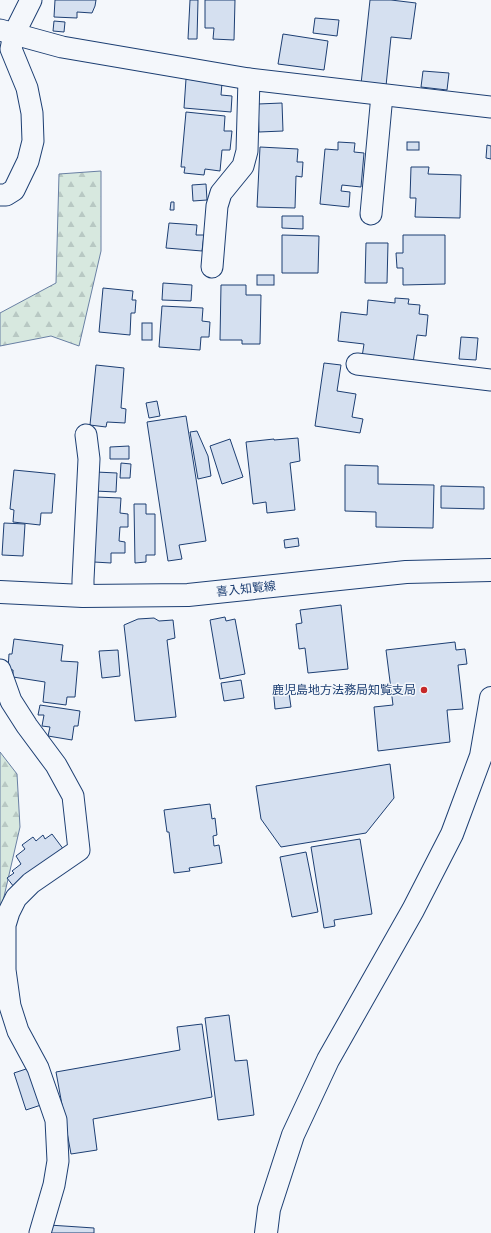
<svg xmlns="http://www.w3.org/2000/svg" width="491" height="1233" font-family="Roboto,'Noto Sans JP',sans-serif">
  <defs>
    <pattern id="forest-firs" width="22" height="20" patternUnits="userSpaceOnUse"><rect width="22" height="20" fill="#d7e8df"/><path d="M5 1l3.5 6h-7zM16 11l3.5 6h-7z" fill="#b8c8c3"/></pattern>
  </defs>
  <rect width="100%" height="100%" fill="#f4f7fb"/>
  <g fill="url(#forest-firs)" stroke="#687fa3">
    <path d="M 101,171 L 101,251 L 79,346 L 51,336 L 0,346 L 0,313 L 56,283 L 59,174 Z"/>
    <path d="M 0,752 L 17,774 L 20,827 L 0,914 Z"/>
  </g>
  <g fill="#d5e0f0" stroke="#1d3f73">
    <path d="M 55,0 L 96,0 L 95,6 L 92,13 L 77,12 L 77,18 L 54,17 Z"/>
    <path d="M 190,0 L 198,0 L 197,39 L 188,39 Z"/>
    <path d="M 205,0 L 235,0 L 234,40 L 213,39 L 214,28 L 205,28 Z"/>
    <path d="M 370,0 L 391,0 L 416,3 L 411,39 L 391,37 L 386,86 L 361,84 Z"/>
    <path d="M 315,18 L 339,20 L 337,36 L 313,33 Z"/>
    <path d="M 54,21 L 65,22 L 64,32 L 53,31 Z"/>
    <path d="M 283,34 L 328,41 L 324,70 L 278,64 Z"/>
    <path d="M 423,71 L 449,73 L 447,90 L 421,87 Z"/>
    <path d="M 186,79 L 222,83 L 221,95 L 232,96 L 231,112 L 184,108 Z"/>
    <path d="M 282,103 L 283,131 L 259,132 L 258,104 Z"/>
    <path d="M 186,112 L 225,116 L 224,131 L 232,131 L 230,150 L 222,150 L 220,171 L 205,169 L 204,175 L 184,173 L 185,167 L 181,167 Z"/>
    <path d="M 338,142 L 355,143 L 354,152 L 364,153 L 361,187 L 342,185 L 341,191 L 350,192 L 349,207 L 320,204 L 325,149 L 338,150 Z"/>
    <rect x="407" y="142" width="12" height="8"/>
    <path d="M 487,145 L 491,146 L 491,159 L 486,158 Z"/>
    <path d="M 260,147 L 298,149 L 297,162 L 303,162 L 302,177 L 296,176 L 295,208 L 257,207 Z"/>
    <path d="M 411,167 L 429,167 L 428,174 L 461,175 L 460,218 L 415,217 L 416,198 L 410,198 Z"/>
    <path d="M 206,184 L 207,200 L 193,201 L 192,185 Z"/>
    <path d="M 171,202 L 174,202 L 174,210 L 170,210 Z"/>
    <path d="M 282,216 L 303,216 L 303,229 L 282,228 Z"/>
    <path d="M 169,223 L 197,225 L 196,235 L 204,235 L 202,251 L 166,248 Z"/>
    <path d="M 282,235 L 319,236 L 318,273 L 282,273 Z"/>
    <path d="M 403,235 L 445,235 L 445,284 L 403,285 L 403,268 L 397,268 L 396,253 L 403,253 Z"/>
    <path d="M 366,243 L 388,243 L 387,283 L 365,283 Z"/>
    <rect x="257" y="275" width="17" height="10"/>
    <path d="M 163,283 L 192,285 L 191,301 L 162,300 Z"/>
    <path d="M 221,285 L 246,285 L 246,295 L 261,295 L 260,344 L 242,344 L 242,340 L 220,340 Z"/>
    <path d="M 103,288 L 133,291 L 132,300 L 136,300 L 135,313 L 131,313 L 130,335 L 99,332 Z"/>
    <path d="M 395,298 L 409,299 L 408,304 L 420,305 L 419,314 L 428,315 L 426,336 L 417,335 L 413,363 L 362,357 L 364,344 L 338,341 L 341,312 L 367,315 L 368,300 L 395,303 Z"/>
    <path d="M 162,306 L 203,308 L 202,321 L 210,322 L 209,337 L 201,337 L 200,350 L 159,347 Z"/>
    <rect x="142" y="323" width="10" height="17"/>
    <path d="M 461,337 L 478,338 L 476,360 L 459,359 Z"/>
    <path d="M 324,363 L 341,365 L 337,391 L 356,394 L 352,417 L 363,419 L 360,433 L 315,426 Z"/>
    <path d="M 96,365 L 124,368 L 121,408 L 126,409 L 125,423 L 107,422 L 106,427 L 90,425 Z"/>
    <path d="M 157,401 L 160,416 L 149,418 L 146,403 Z"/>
    <path d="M 186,416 L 206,541 L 179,545 L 182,559 L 168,561 L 147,422 Z"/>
    <path d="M 197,431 L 208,456 L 211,476 L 198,479 L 190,432 Z"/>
    <path d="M 298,438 L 300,461 L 290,463 L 295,510 L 267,513 L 266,502 L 253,504 L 246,442 L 274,439 L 274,440 Z"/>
    <path d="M 230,439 L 243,477 L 222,484 L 210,446 Z"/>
    <path d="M 129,446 L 129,459 L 110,459 L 110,447 Z"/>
    <path d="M 121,463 L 131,464 L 130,478 L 120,478 Z"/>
    <path d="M 345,465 L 378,466 L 378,484 L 434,485 L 433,528 L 376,527 L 376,512 L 345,511 Z"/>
    <path d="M 14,470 L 55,474 L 52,513 L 41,513 L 40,525 L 13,522 L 14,510 L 10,509 Z"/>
    <path d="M 96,472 L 117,473 L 116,492 L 95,491 Z"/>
    <path d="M 441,486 L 484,487 L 484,509 L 441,508 Z"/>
    <path d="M 96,497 L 121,498 L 120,513 L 128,514 L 128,527 L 120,527 L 119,541 L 125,542 L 125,553 L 111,553 L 111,563 L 94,562 Z"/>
    <path d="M 134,504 L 146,504 L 146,514 L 155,514 L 155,555 L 146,555 L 146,562 L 135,563 Z"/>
    <path d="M 4,523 L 25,524 L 23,556 L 2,555 Z"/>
    <path d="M 298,538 L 299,546 L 285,548 L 284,540 Z"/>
    <path d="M 341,605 L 348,669 L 308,673 L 305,648 L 299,649 L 296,624 L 302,623 L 300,610 Z"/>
    <path d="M 225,617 L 226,621 L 235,619 L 245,674 L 220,679 L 210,620 Z"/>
    <path d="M 154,618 L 159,621 L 173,620 L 175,638 L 167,640 L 176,717 L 135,721 L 124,625 L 138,619 Z"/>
    <path d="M 14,639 L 63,645 L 61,661 L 78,662 L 75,697 L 67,697 L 66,705 L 43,702 L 45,682 L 13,677 L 13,670 L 8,669 L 9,654 L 12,654 Z"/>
    <path d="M 455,642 L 456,650 L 465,649 L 467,664 L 458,665 L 463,709 L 447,710 L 450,742 L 378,751 L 374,707 L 393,705 L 386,650 Z"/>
    <path d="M 118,650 L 120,676 L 102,678 L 99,651 Z"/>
    <path d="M 241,680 L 244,698 L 224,701 L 221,683 Z"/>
    <path d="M 288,686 L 291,707 L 275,709 L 273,687 Z"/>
    <path d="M 40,705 L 80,711 L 78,726 L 74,726 L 72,740 L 48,736 L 50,727 L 42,726 L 44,715 L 38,715 Z"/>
    <path d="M 390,764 L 394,798 L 366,833 L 281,847 L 261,819 L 256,786 Z"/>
    <path d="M 210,804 L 212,819 L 215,818 L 217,835 L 213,836 L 214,846 L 219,845 L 222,863 L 189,868 L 190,871 L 174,873 L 169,832 L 167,832 L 164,810 Z"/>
    <path d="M 52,834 L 64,850 L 14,887 L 7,878 L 14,873 L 12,871 L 21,864 L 16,856 L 25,849 L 22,845 L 33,837 L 36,841 L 43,835 L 45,839 Z"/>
    <path d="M 360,839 L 372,914 L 334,920 L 335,926 L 324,928 L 311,847 Z"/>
    <path d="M 306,852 L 318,912 L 292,917 L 280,857 Z"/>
    <path d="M 229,1015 L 235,1061 L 247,1060 L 254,1115 L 218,1120 L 205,1018 Z"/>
    <path d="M 202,1024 L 212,1097 L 93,1119 L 97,1150 L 71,1154 L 56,1072 L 180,1050 L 177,1027 Z"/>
    <path d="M 29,1068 L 41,1105 L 26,1110 L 14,1073 Z"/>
    <path d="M 49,1225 L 94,1228 L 94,1233 L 48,1233 Z"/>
  </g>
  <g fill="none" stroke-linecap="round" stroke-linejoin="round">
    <g stroke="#1d3f73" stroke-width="23">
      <g id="minor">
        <path d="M 0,30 L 62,47 L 249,79 L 491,107"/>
        <path d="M 0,195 L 6,195 L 14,190 L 28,161 L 33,141 L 32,113 L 27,88 L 11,49 L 14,34 L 31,0"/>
        <path d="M 371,214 L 382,95"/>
        <path d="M 212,267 L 217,206 L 221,193 L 243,166 L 247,151 L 249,79"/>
        <path d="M 357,364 L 491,380"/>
        <path d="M 83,596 L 83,580 L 89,459 L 86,435"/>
        <path d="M 0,670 L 11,701 L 27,726 L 56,765 L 73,796 L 79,850 L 31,883 L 16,898 L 9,912 L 5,925 L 5,970 L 10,1006 L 18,1031 L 38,1068 L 56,1120 L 58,1161 L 54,1185 L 40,1233"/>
      </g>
    </g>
    <g stroke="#1d3f73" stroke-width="24">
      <path id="tertiary" d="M 266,1233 L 269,1209 L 293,1135 L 328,1060 L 413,910 L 452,834 L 481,756 L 491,698"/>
    </g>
    <g stroke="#1d3f73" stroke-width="24">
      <path id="secondary" d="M 0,592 L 83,596 L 188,595 L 406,572 L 491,570"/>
    </g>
    <use href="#minor" stroke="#f4f7fb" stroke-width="21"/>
    <use href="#tertiary" stroke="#f4f7fb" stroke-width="22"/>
    <use href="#secondary" stroke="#f4f7fb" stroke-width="22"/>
  </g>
  <circle fill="#c62828" stroke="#f4f7fb" stroke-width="1.5" cx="424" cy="690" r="4"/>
  <g text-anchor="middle" stroke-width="3" stroke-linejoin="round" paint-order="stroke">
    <g font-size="12" fill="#1d3f73" stroke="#f4f7fb">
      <text transform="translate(246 589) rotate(-6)" y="4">喜入知覧線</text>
    </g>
    <g font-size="12" fill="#1d3f73" stroke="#f4f7fb" text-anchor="end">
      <text x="416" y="694">鹿児島地方法務局知覧支局</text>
    </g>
  </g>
</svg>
